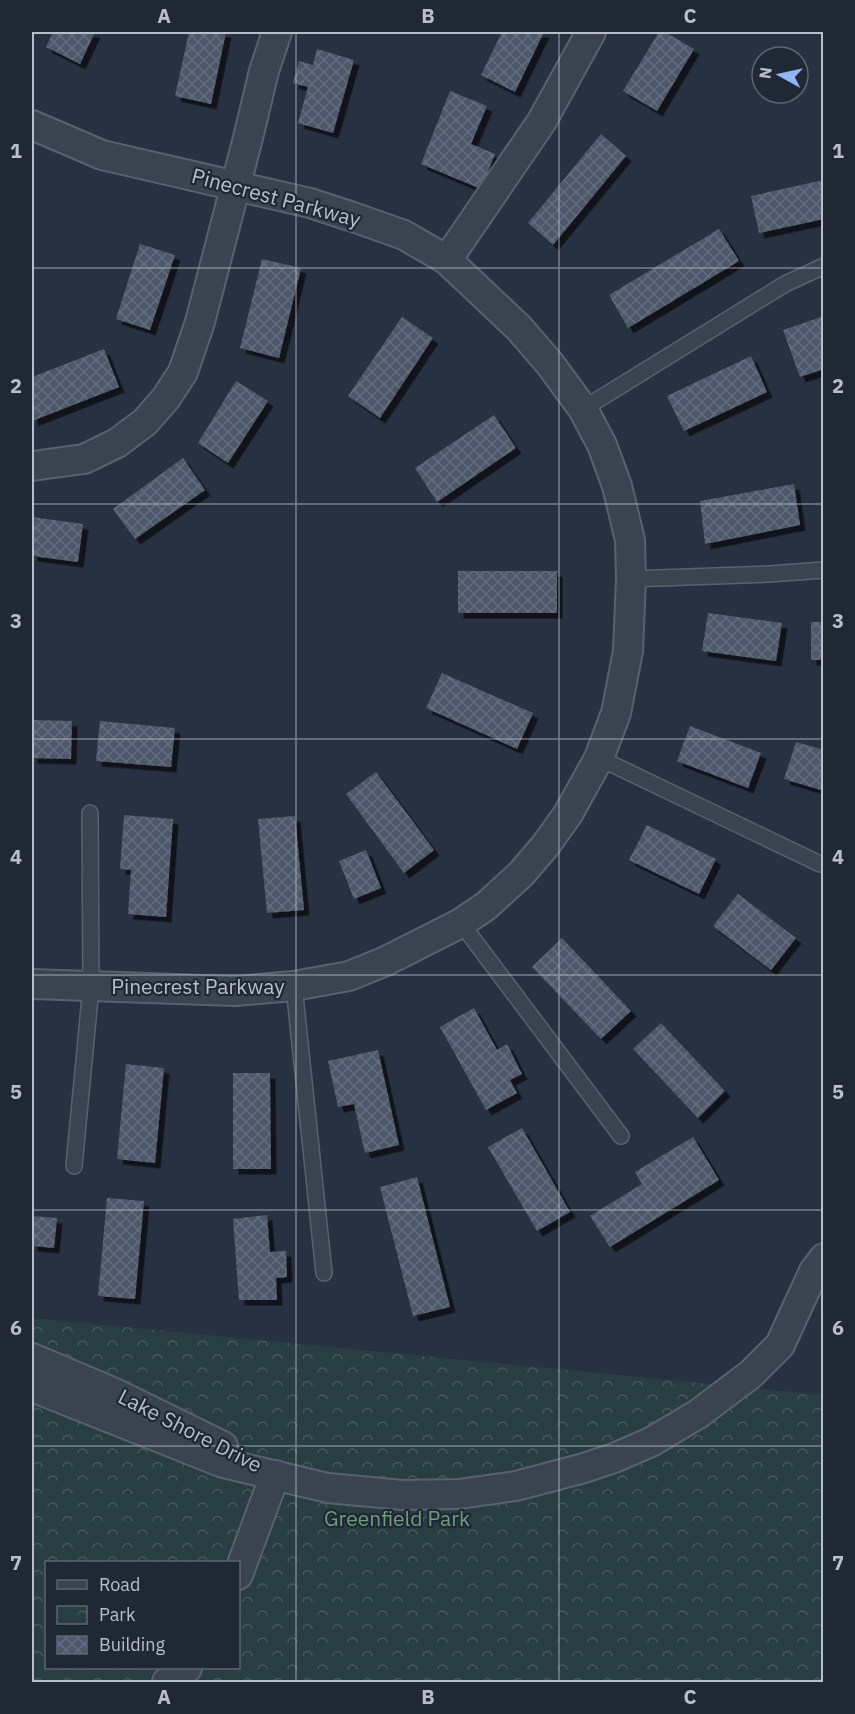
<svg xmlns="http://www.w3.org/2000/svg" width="855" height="1714" font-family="'IBM Plex Sans',sans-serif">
  <defs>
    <pattern id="park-crowns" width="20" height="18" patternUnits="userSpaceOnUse" patternTransform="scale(1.5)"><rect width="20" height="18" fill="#293e42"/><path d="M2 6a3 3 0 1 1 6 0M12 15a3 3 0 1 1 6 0" fill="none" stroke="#46585c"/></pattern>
    <pattern id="building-cross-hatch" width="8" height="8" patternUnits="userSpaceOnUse" patternTransform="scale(1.5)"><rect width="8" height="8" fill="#4d586a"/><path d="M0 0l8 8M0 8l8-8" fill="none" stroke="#656e7e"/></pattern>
    <filter id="shadow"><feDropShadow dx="5.5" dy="5.5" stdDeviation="0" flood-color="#0009"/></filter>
  </defs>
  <rect width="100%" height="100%" fill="#273141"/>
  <path fill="url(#park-crowns)" fill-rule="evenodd" d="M 32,1318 L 823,1395 L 823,1682 L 32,1682 ZM 46,1562 L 238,1562 L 238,1668 L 46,1668 Z"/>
  <g fill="url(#building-cross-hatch)" filter="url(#shadow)">
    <path d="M 53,32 L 95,32 L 80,64 L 46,47 Z"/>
    <path d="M 189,32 L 226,32 L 211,104 L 175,96 Z"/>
    <path d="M 502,32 L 544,32 L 515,92 L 481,75 Z"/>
    <path d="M 659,32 L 665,32 L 694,49 L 657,111 L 623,91 Z"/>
    <path d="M 317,49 L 354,60 L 333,133 L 298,123 L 308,87 L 293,83 L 299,61 L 313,65 Z"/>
    <path d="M 450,91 L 487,106 L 471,144 L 495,154 L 481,189 L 421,164 Z"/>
    <path d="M 601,134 L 626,156 L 553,245 L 528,223 Z"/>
    <path d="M 824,180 L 824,219 L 759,233 L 751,196 Z"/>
    <path d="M 719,229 L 739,261 L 628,328 L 609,295 Z"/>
    <path d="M 140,244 L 175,255 L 150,330 L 116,319 Z"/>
    <path d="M 262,259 L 301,268 L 279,358 L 240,348 Z"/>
    <path d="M 824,316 L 824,369 L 800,377 L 783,330 Z"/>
    <path d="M 402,317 L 433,338 L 380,418 L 348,396 Z"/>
    <path d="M 104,349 L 119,387 L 32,421 L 32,377 Z"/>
    <path d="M 751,356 L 767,392 L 684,431 L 667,396 Z"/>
    <path d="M 236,381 L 268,401 L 228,463 L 198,443 Z"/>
    <path d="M 494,415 L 516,448 L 437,502 L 415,468 Z"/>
    <path d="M 183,458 L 205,490 L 135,539 L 113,509 Z"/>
    <path d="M 794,484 L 800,525 L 705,544 L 700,501 Z"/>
    <path d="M 32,517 L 83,524 L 78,562 L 32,556 Z"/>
    <rect x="458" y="571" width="99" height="42"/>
    <path d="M 708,613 L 782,623 L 776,661 L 702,651 Z"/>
    <rect x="811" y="622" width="13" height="38"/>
    <path d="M 442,673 L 533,713 L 517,749 L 426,708 Z"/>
    <path d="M 32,720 L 72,721 L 71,759 L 32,758 Z"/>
    <path d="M 100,721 L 175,728 L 171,767 L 96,761 Z"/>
    <path d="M 690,726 L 761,753 L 748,788 L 677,761 Z"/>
    <path d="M 796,742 L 824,750 L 824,791 L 784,779 Z"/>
    <path d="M 376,772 L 434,850 L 404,873 L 346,794 Z"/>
    <path d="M 124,815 L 173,819 L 166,917 L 128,914 L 131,870 L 120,869 Z"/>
    <path d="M 295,816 L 304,910 L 267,913 L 258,819 Z"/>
    <path d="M 647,825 L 716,859 L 699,894 L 629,860 Z"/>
    <path d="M 366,850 L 381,888 L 354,899 L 339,861 Z"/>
    <path d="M 738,894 L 796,938 L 771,970 L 713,926 Z"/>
    <path d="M 562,938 L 631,1011 L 601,1039 L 532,967 Z"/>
    <path d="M 474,1008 L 497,1050 L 507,1044 L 522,1074 L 510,1080 L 517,1093 L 486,1110 L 440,1027 Z"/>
    <path d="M 661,1023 L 725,1091 L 698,1118 L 633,1049 Z"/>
    <path d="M 378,1050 L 399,1145 L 365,1153 L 354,1104 L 338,1107 L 328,1061 Z"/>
    <path d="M 126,1064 L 164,1068 L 155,1163 L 117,1159 Z"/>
    <path d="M 233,1073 L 270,1073 L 271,1169 L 233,1169 Z"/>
    <path d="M 522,1128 L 570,1212 L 537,1231 L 488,1147 Z"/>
    <path d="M 693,1137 L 719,1180 L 610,1247 L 590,1216 L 642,1184 L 635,1172 Z"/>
    <path d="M 417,1177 L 450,1307 L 413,1316 L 380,1187 Z"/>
    <path d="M 107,1198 L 144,1201 L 135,1299 L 98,1296 Z"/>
    <path d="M 267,1215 L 270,1252 L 286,1251 L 287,1277 L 276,1278 L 277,1300 L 239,1300 L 233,1219 Z"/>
    <path d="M 32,1216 L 57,1218 L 54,1248 L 32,1246 Z"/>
  </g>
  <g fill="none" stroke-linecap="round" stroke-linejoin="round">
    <g stroke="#59616e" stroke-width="18">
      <g id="lane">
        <path d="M 583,409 L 785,284 L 824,266"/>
        <path d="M 631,579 L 769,574 L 824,570"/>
        <path d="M 599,758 L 820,864"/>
        <path d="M 461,923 L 621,1136"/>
        <path d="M 294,986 L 324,1273"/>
        <path d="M 74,1166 L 91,987 L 90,813"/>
      </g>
    </g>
    <g stroke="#59616e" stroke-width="32">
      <g id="street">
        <path d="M 32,125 L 102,155 L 310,203 L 353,217 L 404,235 L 447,260 L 519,328 L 550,364 L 583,409 L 602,445 L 617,486 L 630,540 L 631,579 L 628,651 L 616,713 L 599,758 L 568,814 L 545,846 L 521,874 L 486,906 L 461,923 L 386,961 L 349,976 L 294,986 L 235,991 L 32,984"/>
        <path d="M 447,260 L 542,121 L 591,32"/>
        <path d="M 32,466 L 84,459 L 117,443 L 145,422 L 166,398 L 183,372 L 200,322 L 248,138 L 264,71 L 277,32"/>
        <path d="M 32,1358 L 117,1394 L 223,1446"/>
        <path d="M 32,1387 L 223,1463 L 328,1488 L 403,1495 L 459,1494 L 516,1486 L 584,1468 L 614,1458 L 651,1442 L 698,1414 L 751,1374 L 780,1345 L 814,1271 L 824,1258"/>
        <path d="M 238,1575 L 275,1475"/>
        <path d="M 167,1682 L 187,1668"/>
      </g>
    </g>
    <use href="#lane" stroke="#3b4351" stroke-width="15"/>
    <use href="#street" stroke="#3b4351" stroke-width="28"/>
  </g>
  <path fill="none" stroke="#b8bfcb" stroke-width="1.5" stroke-opacity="0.55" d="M 296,32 L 296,1682M 559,32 L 559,1682M 32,268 L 824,268M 32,504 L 824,504M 32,739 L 824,739M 32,975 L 824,975M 32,1210 L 824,1210M 32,1446 L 824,1446"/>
  <g text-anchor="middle" stroke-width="4.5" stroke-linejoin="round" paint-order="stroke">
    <g font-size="21" fill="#b8bfcb" stroke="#202836">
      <text transform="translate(276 198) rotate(15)" y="7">Pinecrest Parkway</text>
      <text x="198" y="994">Pinecrest Parkway</text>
      <text transform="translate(190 1431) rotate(27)" y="7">Lake Shore Drive</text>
    </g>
    <g font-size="21" fill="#709b7c" stroke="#202836">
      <text x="397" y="1526">Greenfield Park</text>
    </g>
  </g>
  <rect width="855" height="1714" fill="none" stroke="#202836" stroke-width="66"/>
  <rect x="45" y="1561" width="195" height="108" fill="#202836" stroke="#5d6472" stroke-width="1.5"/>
  <rect x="57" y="1580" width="30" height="9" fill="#3b4351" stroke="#5d6472" stroke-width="1.5"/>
  <text x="99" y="1591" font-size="18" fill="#b8bfcb">Road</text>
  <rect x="57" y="1606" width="30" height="18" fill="url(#park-crowns)" stroke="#5d6472" stroke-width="1.5"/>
  <text x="99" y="1621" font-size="18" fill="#b8bfcb">Park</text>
  <rect x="57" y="1636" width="30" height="18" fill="url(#building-cross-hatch)" stroke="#5d6472" stroke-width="1.5"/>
  <text x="99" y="1651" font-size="18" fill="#b8bfcb">Building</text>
  <g transform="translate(780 75) rotate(278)"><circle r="28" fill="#202836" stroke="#5d6472" stroke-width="1.5"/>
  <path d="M0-4.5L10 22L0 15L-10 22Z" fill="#93b4f5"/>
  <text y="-9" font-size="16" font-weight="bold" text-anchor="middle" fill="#b8bfcb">N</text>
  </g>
  <rect x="33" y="33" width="789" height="1648" fill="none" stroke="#b8bfcb" stroke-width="2"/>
  <g font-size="20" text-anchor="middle" font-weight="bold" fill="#b8bfcb">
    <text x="164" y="23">A</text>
    <text x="428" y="23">B</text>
    <text x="690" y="23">C</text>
    <text x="16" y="158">1</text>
    <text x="838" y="158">1</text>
    <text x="16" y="393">2</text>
    <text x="838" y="393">2</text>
    <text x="16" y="628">3</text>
    <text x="838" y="628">3</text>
    <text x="16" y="864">4</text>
    <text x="838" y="864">4</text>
    <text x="16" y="1099">5</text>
    <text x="838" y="1099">5</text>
    <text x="16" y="1335">6</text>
    <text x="838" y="1335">6</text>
    <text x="16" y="1570">7</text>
    <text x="838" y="1570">7</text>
    <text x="164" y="1704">A</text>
    <text x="428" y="1704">B</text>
    <text x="690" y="1704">C</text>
  </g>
</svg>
